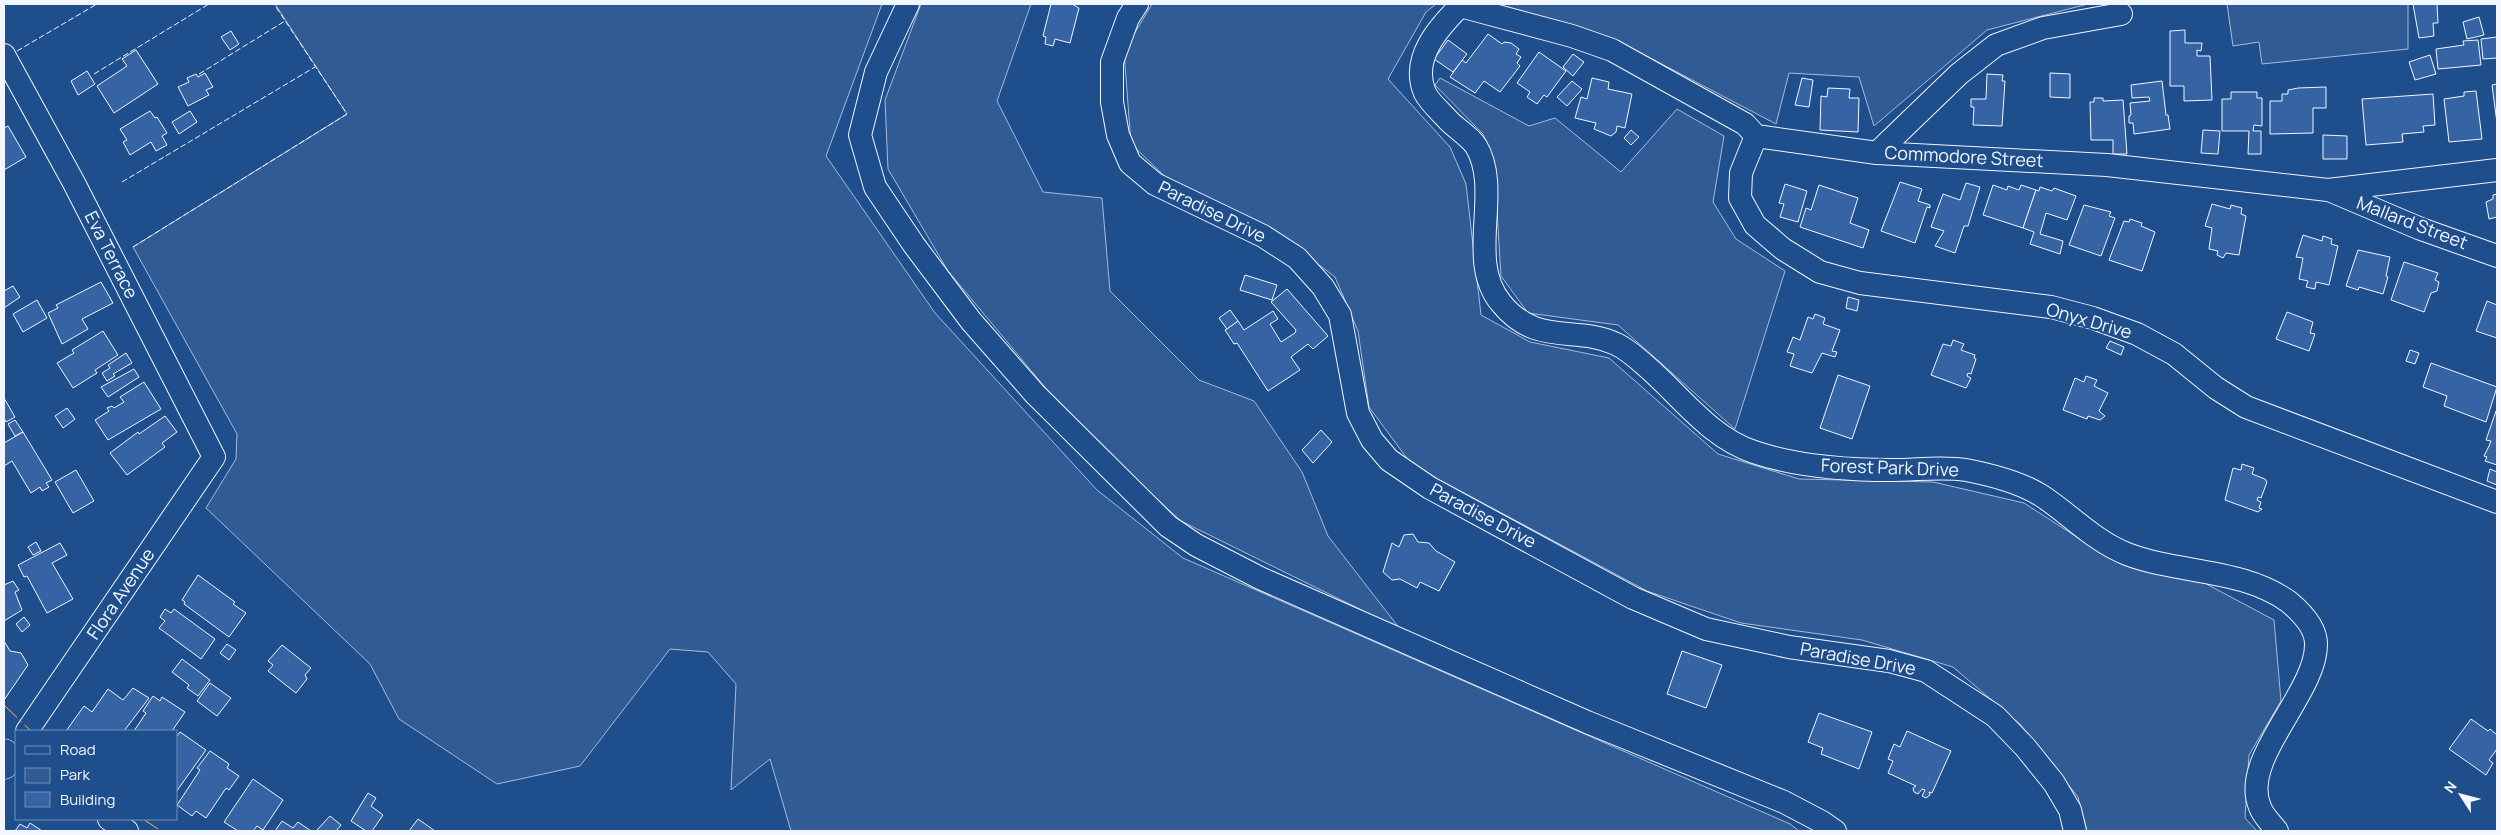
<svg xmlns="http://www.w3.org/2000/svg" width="2501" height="835" font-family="Manrope,sans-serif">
  <rect width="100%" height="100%" fill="#1f4e8c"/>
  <g fill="#305b95" stroke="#a8bbd7">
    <path d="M 275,4 L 882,4 L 826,156 L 935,313 L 1097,490 L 1183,558 L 1790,824 L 1799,831 L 791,831 L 770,759 L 731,790 L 736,684 L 708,652 L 670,649 L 580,766 L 497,784 L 399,719 L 370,664 L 206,508 L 236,459 L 237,434 L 133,247 L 347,114 Z"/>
    <path d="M 921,4 L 1031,4 L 997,101 L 1043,192 L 1102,198 L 1110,291 L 1199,380 L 1254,401 L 1302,472 L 1328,536 L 1400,629 L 1181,521 L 1079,428 L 948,271 L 888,169 L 885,100 Z"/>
    <path d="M 1152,4 L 1436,4 L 1426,12 L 1388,79 L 1450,147 L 1466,184 L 1481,315 L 1530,342 L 1609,358 L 1718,454 L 1799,479 L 1933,482 L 2024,503 L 2083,541 L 2132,568 L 2197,579 L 2274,620 L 2281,701 L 2249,755 L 2245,818 L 2257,831 L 2087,831 L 2078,797 L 2021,725 L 1953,667 L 1862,640 L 1741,623 L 1647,591 L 1412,465 L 1369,407 L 1358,331 L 1335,277 L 1270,228 L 1173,184 L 1131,144 L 1124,51 Z"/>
    <path d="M 1495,4 L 2088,4 L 1987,30 L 1874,126 L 1859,77 L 1789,73 L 1776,124 L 1618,41 L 1497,7 Z"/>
    <path d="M 2227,4 L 2408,4 L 2408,49 L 2262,64 L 2259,42 L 2233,46 Z"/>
    <path d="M 1440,78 L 1529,126 L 1555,118 L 1621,172 L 1677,109 L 1724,136 L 1713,202 L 1736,239 L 1785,271 L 1735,429 L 1618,325 L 1528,313 L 1501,276 L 1494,161 L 1483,134 L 1435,85 Z"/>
  </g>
  <g fill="#3563a3" stroke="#f2f6ff">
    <path d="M 1051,4 L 1072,4 L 1079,8 L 1070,43 L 1055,39 L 1053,46 L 1045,44 L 1046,37 L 1043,36 Z"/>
    <path d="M 2413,4 L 2437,4 L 2438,23 L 2433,23 L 2434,36 L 2419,38 Z"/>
    <path d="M 2479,17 L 2484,35 L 2467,39 L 2463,22 Z"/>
    <path d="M 2185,30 L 2185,43 L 2202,43 L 2201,51 L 2197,50 L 2197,56 L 2210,56 L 2212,100 L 2184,101 L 2184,86 L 2170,86 L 2170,31 Z"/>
    <path d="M 231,31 L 239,44 L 230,50 L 221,37 Z"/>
    <path d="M 1488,34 L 1502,44 L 1504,42 L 1511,43 L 1519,49 L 1516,54 L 1521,57 L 1517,63 L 1520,66 L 1500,92 L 1484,81 L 1475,93 L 1450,77 L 1462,60 L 1466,63 Z"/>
    <path d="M 2497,37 L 2497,58 L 2483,59 L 2481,39 Z"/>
    <path d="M 1448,40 L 1467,54 L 1453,72 L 1434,59 Z"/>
    <path d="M 2478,40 L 2481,65 L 2438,69 L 2436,49 L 2464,45 L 2463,41 Z"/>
    <path d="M 136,50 L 158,84 L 114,113 L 97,86 L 127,66 L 122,59 Z"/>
    <path d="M 1539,52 L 1566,71 L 1547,97 L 1544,95 L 1537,104 L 1527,97 L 1530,92 L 1517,83 Z"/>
    <path d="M 1573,54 L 1584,62 L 1573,76 L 1563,67 Z"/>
    <path d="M 2430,55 L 2436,74 L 2415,80 L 2409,62 Z"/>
    <path d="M 87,71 L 95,84 L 78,95 L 71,81 Z"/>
    <path d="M 205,73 L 213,87 L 206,90 L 209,95 L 188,106 L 178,87 L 189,82 L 187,78 L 196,74 L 198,77 Z"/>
    <path d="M 2050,73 L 2070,74 L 2070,98 L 2050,97 Z"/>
    <path d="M 1987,74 L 2003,75 L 2002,81 L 2005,81 L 2002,126 L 1973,125 L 1974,107 L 1971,107 L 1971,99 L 1986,99 Z"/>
    <path d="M 1592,78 L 1609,82 L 1608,89 L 1632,94 L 1625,128 L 1617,126 L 1616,132 L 1611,136 L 1594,129 L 1596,123 L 1575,118 L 1581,97 L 1587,99 Z"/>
    <path d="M 1802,78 L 1813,80 L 1809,107 L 1795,105 Z"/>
    <path d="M 1572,81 L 1582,89 L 1567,106 L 1557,97 Z"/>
    <path d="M 2162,81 L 2166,115 L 2168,115 L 2170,129 L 2134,134 L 2133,123 L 2129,123 L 2129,116 L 2131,115 L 2130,103 L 2150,101 L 2149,97 L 2132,98 L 2131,85 Z"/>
    <path d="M 2497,84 L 2497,123 L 2492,85 Z"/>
    <path d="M 2326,87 L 2326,108 L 2313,108 L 2313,133 L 2270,134 L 2270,101 L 2282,101 L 2282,94 L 2288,94 L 2288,90 L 2298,88 Z"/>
    <path d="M 1828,88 L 1850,89 L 1849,98 L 1859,98 L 1858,132 L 1820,130 L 1821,96 L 1827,97 Z"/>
    <path d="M 2476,91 L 2482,139 L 2449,142 L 2444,99 L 2464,96 L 2464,92 Z"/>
    <path d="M 2231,92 L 2257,92 L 2257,98 L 2262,98 L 2262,126 L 2254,125 L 2253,131 L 2261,131 L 2261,154 L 2248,154 L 2249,131 L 2222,131 L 2222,99 L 2231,99 Z"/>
    <path d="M 2433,94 L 2435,125 L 2423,126 L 2424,132 L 2402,134 L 2403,142 L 2366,145 L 2362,99 Z"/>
    <path d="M 2094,98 L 2103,98 L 2103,101 L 2123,100 L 2127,154 L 2113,154 L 2113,140 L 2091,140 L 2090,102 L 2094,102 Z"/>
    <path d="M 150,111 L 155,118 L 157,117 L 167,133 L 162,136 L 167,145 L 156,151 L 151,142 L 130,155 L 123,142 L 127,140 L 120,129 Z"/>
    <path d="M 190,111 L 197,122 L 179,134 L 172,122 Z"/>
    <path d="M 8,126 L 26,157 L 4,170 L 4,128 Z"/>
    <path d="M 1631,130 L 1639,137 L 1631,145 L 1624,138 Z"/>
    <path d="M 2203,130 L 2220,131 L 2218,154 L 2201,153 Z"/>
    <path d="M 2323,135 L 2347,136 L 2347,159 L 2323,159 Z"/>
    <path d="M 1900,182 L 1922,189 L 1918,201 L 1930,205 L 1930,208 L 1927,207 L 1915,243 L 1881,231 Z"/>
    <path d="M 1966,183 L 1980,187 L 1968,226 L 1964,226 L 1955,253 L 1935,246 L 1944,231 L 1931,227 L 1943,194 L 1960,200 Z"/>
    <path d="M 1785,184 L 1807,191 L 1798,222 L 1780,217 L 1784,204 L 1779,203 Z"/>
    <path d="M 1819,185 L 1858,198 L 1850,223 L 1869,230 L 1863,248 L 1800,227 L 1806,208 L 1811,210 Z"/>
    <path d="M 1993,185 L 2007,190 L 2008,186 L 2019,190 L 2021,185 L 2036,190 L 2023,228 L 1983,215 Z"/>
    <path d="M 2040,187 L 2052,191 L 2054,188 L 2076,196 L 2067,220 L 2046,213 L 2040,234 L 2063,241 L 2060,254 L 2030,244 L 2034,232 L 2023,228 L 2036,190 L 2039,191 Z"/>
    <path d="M 2497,194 L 2497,217 L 2489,219 L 2486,202 L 2493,199 L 2493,195 Z"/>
    <path d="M 2212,204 L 2230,209 L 2231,205 L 2242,208 L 2241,214 L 2246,216 L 2239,255 L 2226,253 L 2223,258 L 2217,255 L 2218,251 L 2209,249 L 2212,228 L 2205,226 Z"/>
    <path d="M 2084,205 L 2111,212 L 2109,216 L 2115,218 L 2101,256 L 2069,245 Z"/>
    <path d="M 2130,219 L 2142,223 L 2141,226 L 2155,232 L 2142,271 L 2109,260 L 2124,221 L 2129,222 Z"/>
    <path d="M 2303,235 L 2322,241 L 2323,236 L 2332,239 L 2331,244 L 2338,246 L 2329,285 L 2316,282 L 2315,289 L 2306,287 L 2308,281 L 2299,279 L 2303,258 L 2296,257 Z"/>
    <path d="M 2358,250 L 2390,257 L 2386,276 L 2388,277 L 2383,294 L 2359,287 L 2358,290 L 2346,286 Z"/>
    <path d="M 2404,262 L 2438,273 L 2435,280 L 2439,282 L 2437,291 L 2431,293 L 2424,312 L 2391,300 Z"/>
    <path d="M 1245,275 L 1277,285 L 1272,300 L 1240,290 Z"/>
    <path d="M 101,282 L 113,303 L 82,319 L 88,329 L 62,344 L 48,313 L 58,308 L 56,305 Z"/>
    <path d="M 13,286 L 20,297 L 4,308 L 4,291 Z"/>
    <path d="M 1287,289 L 1328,336 L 1313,349 L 1308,344 L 1291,357 L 1300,370 L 1268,391 L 1237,343 L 1234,344 L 1225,330 L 1238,321 L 1244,330 L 1273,311 L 1278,319 L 1270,324 L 1281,342 L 1295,333 L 1296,330 L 1271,302 Z"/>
    <path d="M 1848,297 L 1859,300 L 1857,311 L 1846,308 Z"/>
    <path d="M 37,300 L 47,318 L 23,332 L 13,314 Z"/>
    <path d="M 2487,301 L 2497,305 L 2497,338 L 2476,331 Z"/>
    <path d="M 1230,310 L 1238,321 L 1227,329 L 1219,318 Z"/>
    <path d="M 2287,312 L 2313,322 L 2310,333 L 2315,334 L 2309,351 L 2276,339 Z"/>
    <path d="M 1815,314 L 1825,318 L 1823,324 L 1840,330 L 1832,351 L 1837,352 L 1835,357 L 1822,353 L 1812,373 L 1790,366 L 1794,354 L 1787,352 L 1793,337 L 1800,340 L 1808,317 L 1813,319 Z"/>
    <path d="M 103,331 L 118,355 L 95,370 L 97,373 L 73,388 L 57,363 L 74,353 L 72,350 Z"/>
    <path d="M 1953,340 L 1964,344 L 1961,350 L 1975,355 L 1974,358 L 1976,359 L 1971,374 L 1968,373 L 1967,376 L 1971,378 L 1966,388 L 1931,375 L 1943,344 L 1951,346 Z"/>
    <path d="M 2110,341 L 2124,347 L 2121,355 L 2106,348 Z"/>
    <path d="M 2410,350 L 2419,353 L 2415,364 L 2406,361 Z"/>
    <path d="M 126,353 L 132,363 L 113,374 L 115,376 L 107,381 L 102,373 L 110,368 L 108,365 Z"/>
    <path d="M 2431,363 L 2497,387 L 2486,422 L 2444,406 L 2447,396 L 2423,387 Z"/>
    <path d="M 134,369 L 139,377 L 108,397 L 101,387 Z"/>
    <path d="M 1838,375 L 1870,386 L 1852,439 L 1820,428 Z"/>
    <path d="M 2086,376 L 2097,380 L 2094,386 L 2108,393 L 2099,411 L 2105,416 L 2100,420 L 2088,416 L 2087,419 L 2063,410 L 2075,378 L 2084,382 Z"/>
    <path d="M 144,382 L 161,409 L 108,440 L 95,420 L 109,411 L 107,408 L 112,406 L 114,408 L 124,402 L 120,397 Z"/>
    <path d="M 4,398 L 15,417 L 6,422 L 4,418 Z"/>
    <path d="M 67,408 L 75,419 L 63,428 L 55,416 Z"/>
    <path d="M 2496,411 L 2497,412 L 2497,465 L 2485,461 L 2487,457 L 2484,456 L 2489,446 L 2491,441 L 2486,440 Z"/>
    <path d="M 165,416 L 177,432 L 162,443 L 165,447 L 127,475 L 110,453 L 138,432 L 139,434 Z"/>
    <path d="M 15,420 L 23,432 L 15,436 L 8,424 Z"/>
    <path d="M 1321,430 L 1332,442 L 1313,463 L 1302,450 Z"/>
    <path d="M 23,432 L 52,480 L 46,483 L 49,487 L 42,491 L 40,487 L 31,493 L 12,461 L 4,466 L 4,443 Z"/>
    <path d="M 2242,464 L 2254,468 L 2252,474 L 2265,479 L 2267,482 L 2261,498 L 2258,497 L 2257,500 L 2261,502 L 2259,508 L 2262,509 L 2258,512 L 2225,500 L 2233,468 L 2241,470 Z"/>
    <path d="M 2490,469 L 2497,472 L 2497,485 L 2487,481 Z"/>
    <path d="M 76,470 L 94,501 L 73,513 L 55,482 Z"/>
    <path d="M 1413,534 L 1418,542 L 1429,543 L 1436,551 L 1455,562 L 1439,591 L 1420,582 L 1417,588 L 1400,579 L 1392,580 L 1383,572 L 1392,543 L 1399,547 L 1404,535 Z"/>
    <path d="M 36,542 L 41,551 L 33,555 L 28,547 Z"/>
    <path d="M 60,543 L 67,555 L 52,563 L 73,599 L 47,613 L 27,576 L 24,577 L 18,565 Z"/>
    <path d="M 198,575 L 235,602 L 233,604 L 246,613 L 229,637 L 184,604 L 185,602 L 182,600 Z"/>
    <path d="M 13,581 L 19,590 L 15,592 L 22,610 L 4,621 L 4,585 Z"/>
    <path d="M 165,609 L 171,613 L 174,609 L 215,639 L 201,659 L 159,628 L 165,621 L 160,617 Z"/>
    <path d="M 24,617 L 30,625 L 22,632 L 16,624 Z"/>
    <path d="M 4,641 L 10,651 L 21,653 L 28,665 L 4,700 Z"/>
    <path d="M 227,644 L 236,650 L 229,660 L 220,653 Z"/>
    <path d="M 282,645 L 311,668 L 305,675 L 307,679 L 296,693 L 268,671 L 273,665 L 268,661 Z"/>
    <path d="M 1682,651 L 1722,665 L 1706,708 L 1667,694 Z"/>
    <path d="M 182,659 L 210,680 L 198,696 L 187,688 L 189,685 L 172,672 Z"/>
    <path d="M 210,683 L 231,698 L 217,716 L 197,701 Z"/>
    <path d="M 133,688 L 149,698 L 124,731 L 66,731 L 84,706 L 92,712 L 108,689 L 123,700 Z"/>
    <path d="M 153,696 L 160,701 L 162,697 L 185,712 L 172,731 L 134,731 L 146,713 L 143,711 Z"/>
    <path d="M 1819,713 L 1872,732 L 1859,769 L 1821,754 L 1823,748 L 1808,742 Z"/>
    <path d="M 2471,719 L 2488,731 L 2490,729 L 2497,735 L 2497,749 L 2489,760 L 2493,763 L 2486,775 L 2449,749 Z"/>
    <path d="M 1907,731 L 1951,751 L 1932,793 L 1929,792 L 1930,795 L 1926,798 L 1922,796 L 1925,790 L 1922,789 L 1918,794 L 1914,792 L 1913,788 L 1916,786 L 1888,773 L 1893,761 L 1888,759 L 1894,744 L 1900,747 Z"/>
    <path d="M 180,732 L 206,750 L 176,792 L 176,737 Z"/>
    <path d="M 210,751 L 229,764 L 227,768 L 239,776 L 229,790 L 226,788 L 206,818 L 196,811 L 192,816 L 177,805 L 200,770 L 197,768 Z"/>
    <path d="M 253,779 L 283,800 L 263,830 L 257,826 L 253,831 L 238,831 L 224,822 Z"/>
    <path d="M 368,793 L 376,798 L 371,806 L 383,815 L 372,831 L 366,831 L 351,821 Z"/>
    <path d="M 330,816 L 341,825 L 336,831 L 316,831 Z"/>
    <path d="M 418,819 L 435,831 L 409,831 Z"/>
    <path d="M 282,821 L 293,828 L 298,822 L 311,831 L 275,831 Z"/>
    <path d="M 30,823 L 42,831 L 15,831 L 20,824 L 27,828 Z"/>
  </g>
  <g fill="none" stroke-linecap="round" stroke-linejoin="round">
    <g stroke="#f2f6ff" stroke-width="24">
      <g id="street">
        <path d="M 908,4 L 876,72 L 860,135 L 875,187 L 914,245 L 971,321 L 1035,394 L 1168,526 L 1196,545 L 1260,578 L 1587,722 L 1784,802 L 1822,822 L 1835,831"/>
        <path d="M 1137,4 L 1128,18 L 1112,62 L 1112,102 L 1118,135 L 1130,163 L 1155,184 L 1263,236 L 1297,258 L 1323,287 L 1340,315 L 1358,413 L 1372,440 L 1389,460 L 1430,488 L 1633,598 L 1706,629 L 1789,647 L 1889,661 L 1926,671 L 1995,716 L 2025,747 L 2054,783 L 2070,810 L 2075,831"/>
        <path d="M 1462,4 C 1439,27 1410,58 1425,93 C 1430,103 1442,113 1449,121 C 1457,129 1470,137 1476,146 C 1503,191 1465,260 1501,303 C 1536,347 1576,325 1616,344 C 1627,349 1637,358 1646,366 C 1681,396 1709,437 1754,452 C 1798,467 1847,470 1892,470 C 1916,470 1943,466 1966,470 C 1992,475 2020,482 2042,496 C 2071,515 2094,541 2127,554 C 2179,574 2242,568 2289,602 C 2301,612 2316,627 2316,644 C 2317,693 2239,759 2260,807 C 2263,816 2272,824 2277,831"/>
        <path d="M 1460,6 L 1572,36 L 1612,50 L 1745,124 L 1756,136 L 1877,153 L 2107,165 L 2328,190 L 2497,170"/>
        <path d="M 4,55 L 74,183 L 214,457 L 27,731"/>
        <path d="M 1756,136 L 1741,173 L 1740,198 L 1755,225 L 1783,249 L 1820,272 L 1860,283 L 2051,307 L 2093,318 L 2137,334 L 2174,354 L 2216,388 L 2246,407 L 2497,502"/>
        <path d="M 1877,153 L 1959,74 L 1996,45 L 2043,28 L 2121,14"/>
        <path d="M 2329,190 L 2421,229 L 2497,256"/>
        <path d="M 109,819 L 127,831"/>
      </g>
    </g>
    <g stroke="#f2f6ff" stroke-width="29">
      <path id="secondary" d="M 4,753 L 8,760 L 4,765"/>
    </g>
    <use href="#street" stroke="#1f4e8c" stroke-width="22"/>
    <use href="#secondary" stroke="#1f4e8c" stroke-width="28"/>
    <g stroke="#f2f6ff" stroke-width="1" stroke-dasharray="6 2.5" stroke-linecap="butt">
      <path d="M 17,51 L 97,4"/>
      <path d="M 94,74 L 209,4"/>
      <path d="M 199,74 L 285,21"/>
      <path d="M 122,182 L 315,67"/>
      <path d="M 133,247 L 347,114 L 274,4"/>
    </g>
    <g stroke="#ffb74d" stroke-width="1" stroke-dasharray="18 4 2.5 4" stroke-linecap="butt">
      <path d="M 4,705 L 31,731"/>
      <path d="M 143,819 L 161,831"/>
    </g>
  </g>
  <g text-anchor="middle" stroke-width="4" stroke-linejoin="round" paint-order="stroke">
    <g font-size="18" fill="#f2f6ff" stroke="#1f4e8c">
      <text transform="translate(1964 157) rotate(3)" y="6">Commodore Street</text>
      <text transform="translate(1212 212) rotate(26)" y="6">Paradise Drive</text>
      <text transform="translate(2412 223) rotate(21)" y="6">Mallard Street</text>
      <text transform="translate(111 255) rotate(63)" y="6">Eva Terrace</text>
      <text transform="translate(2089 321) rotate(16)" y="6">Onyx Drive</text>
      <text transform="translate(1890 468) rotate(2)" y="6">Forest Park Drive</text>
      <text transform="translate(1483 516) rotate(28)" y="6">Paradise Drive</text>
      <text transform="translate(121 594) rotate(-56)" y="6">Flora Avenue</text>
      <text transform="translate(1858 659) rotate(10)" y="6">Paradise Drive</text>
    </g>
  </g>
  <rect width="2501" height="835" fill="none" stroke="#f2f6ff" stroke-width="10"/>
  <rect x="15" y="730" width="162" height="90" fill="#1f4e8c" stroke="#7391ba"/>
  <rect x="25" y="746" width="25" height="8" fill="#1f4e8c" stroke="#7391ba"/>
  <text x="60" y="755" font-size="15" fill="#f2f6ff">Road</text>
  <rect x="25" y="768" width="25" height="15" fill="#305b95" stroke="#7391ba"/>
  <text x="60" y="780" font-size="15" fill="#f2f6ff">Park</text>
  <rect x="25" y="792" width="25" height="15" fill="#3563a3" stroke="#7391ba"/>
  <text x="60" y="805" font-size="15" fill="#f2f6ff">Building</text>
  <g transform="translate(2461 795) rotate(306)" stroke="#1f4e8c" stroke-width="4" paint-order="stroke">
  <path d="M0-4L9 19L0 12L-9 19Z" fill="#f2f6ff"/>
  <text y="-8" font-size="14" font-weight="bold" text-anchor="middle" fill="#f2f6ff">N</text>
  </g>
</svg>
